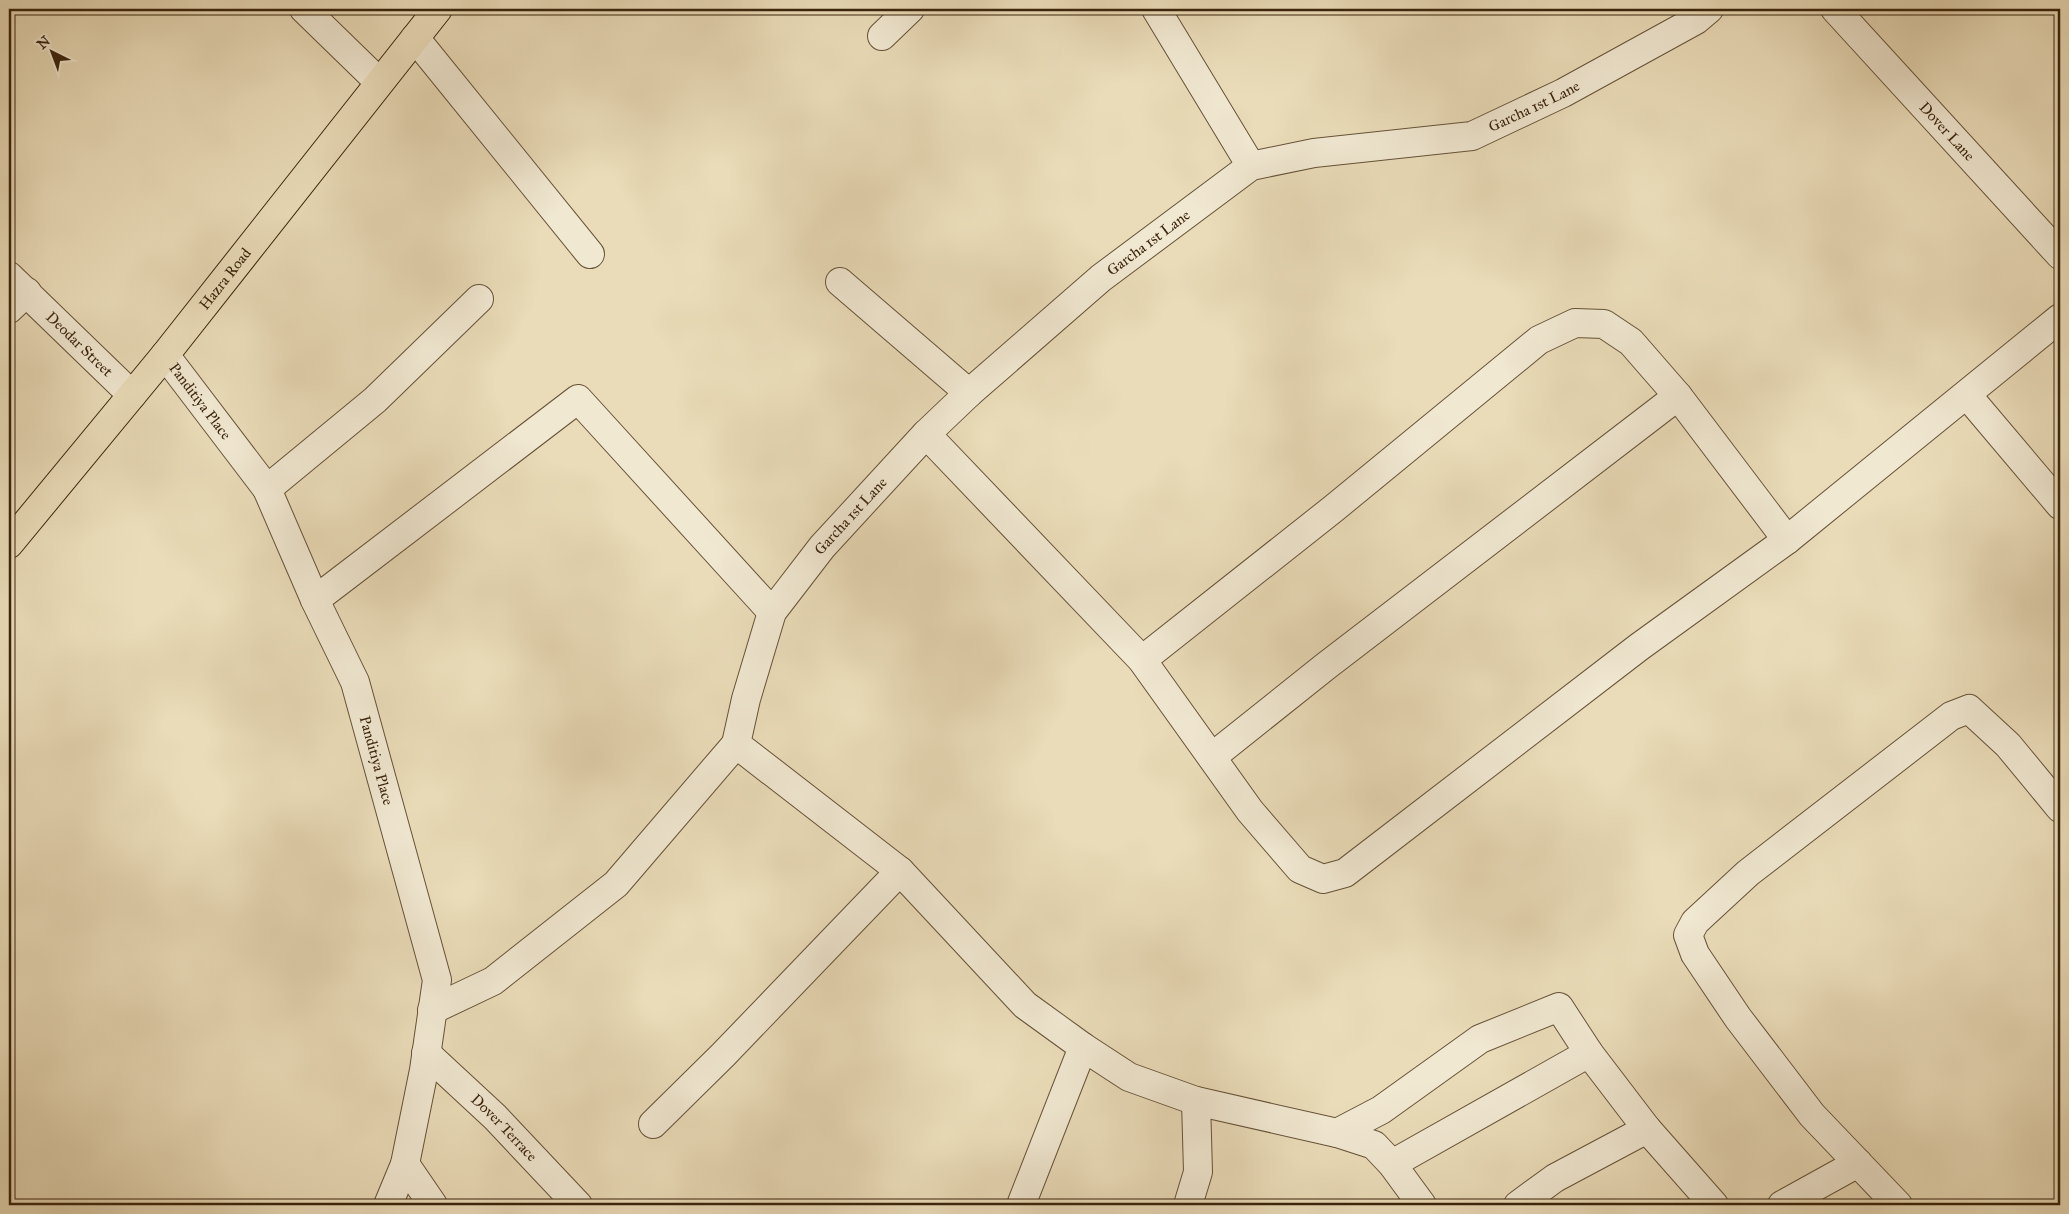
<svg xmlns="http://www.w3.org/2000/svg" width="2069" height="1214" font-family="'IM FELL Great Primer',serif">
  <rect width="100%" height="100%" fill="#eadcb9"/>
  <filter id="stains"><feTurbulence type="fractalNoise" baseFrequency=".004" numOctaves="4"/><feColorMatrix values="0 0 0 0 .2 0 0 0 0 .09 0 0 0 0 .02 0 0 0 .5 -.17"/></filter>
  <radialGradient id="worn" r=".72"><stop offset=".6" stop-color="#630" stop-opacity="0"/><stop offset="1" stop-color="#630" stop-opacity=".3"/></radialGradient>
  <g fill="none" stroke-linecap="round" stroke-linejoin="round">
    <g stroke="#665237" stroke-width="30">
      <g id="minor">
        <path d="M 304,9 L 379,82"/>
        <path d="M 1156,9 L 1251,166"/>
        <path id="s1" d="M 1835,9 L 2060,255"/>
        <path d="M 882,36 L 910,9"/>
        <path d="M 415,38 L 590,254"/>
        <path id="s2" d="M 9,276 L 132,395"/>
        <path d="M 840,282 L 969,393"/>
        <path d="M 9,309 L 27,292"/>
        <path id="s3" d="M 165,355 L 267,489 L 315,600 L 355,682 L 437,980 L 424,1070 L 405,1164 L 388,1205"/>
        <path d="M 1967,395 L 2060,505"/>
        <path d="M 926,434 L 1142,660 L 1250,811 L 1300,869 L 1323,879 L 1345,873 L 1639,647 L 1787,540 L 2060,318"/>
        <path d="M 267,489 L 375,400 L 479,299"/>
        <path d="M 315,600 L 578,399 L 772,612"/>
        <path d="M 1142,660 L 1333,509 L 1539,340 L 1575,323 L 1604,324 L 1631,342 L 1678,396 L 1787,540"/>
        <path d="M 1212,757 L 1326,666 L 1678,396"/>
        <path d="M 432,1010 L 493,981 L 616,884 L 736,744"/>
        <path id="s4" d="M 426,1053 L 495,1117 L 578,1205"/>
        <path d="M 653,1124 L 723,1055 L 900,871"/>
        <path d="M 1337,1133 L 1381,1110 L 1480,1039 L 1559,1007 L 1589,1053 L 1647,1129 L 1714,1205"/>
        <path d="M 405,1164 L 433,1205"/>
        <path d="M 1392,1164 L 1589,1053"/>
        <path d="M 1021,1205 L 1083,1047"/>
        <path d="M 1188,1205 L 1198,1172 L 1196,1101"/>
        <path id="s5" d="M 1422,1205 L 1392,1164 L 1374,1145 L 1337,1133 L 1196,1101 L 1129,1077 L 1083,1047 L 1025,1005 L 900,871 L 736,744 L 746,699 L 772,612 L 822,547 L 926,434 L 969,393 L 1101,278 L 1251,166 L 1314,153 L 1472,136 L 1563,93 L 1696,20 L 1709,9"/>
        <path d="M 1518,1205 L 1555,1178 L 1647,1129"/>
        <path d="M 1782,1205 L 1858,1163"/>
        <path d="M 1898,1205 L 1812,1115 L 1738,1018 L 1695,954 L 1688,935 L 1695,922 L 1748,873 L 1951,716 L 1969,709 L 2008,745 L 2060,808"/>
      </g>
    </g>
    <g stroke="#3a240c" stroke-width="30">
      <g id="major">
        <path id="s6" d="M 9,544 L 165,355 L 438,9"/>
      </g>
    </g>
    <use href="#minor" stroke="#f1e8d2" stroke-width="28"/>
    <use href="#major" stroke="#eadcb9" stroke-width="28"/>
  </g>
  <g text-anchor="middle" stroke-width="5" stroke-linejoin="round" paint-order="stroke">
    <g font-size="15" fill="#3a240c" stroke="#f1e8d2">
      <text dy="5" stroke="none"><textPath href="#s5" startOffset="1935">Garcha 1st Lane</textPath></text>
      <text dy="5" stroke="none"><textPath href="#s1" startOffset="166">Dover Lane</textPath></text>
      <text dy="5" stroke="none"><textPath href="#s5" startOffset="1515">Garcha 1st Lane</textPath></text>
      <text dy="5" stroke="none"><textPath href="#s6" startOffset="342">Hazra Road</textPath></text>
      <text dy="5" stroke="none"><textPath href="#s2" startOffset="98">Deodar Street</textPath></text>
      <text dy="5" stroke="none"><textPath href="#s3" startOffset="58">Panditiya Place</textPath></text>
      <text dy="5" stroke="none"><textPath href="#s5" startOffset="1110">Garcha 1st Lane</textPath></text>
      <text dy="5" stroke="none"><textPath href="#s3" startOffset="462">Panditiya Place</textPath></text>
      <text dy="5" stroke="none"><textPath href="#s4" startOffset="108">Dover Terrace</textPath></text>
    </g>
  </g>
  <rect width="2069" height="1214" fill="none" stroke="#eadcb9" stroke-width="30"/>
  <rect x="10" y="10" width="2049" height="1194" fill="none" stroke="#3a240c" stroke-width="2.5"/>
  <rect x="15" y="15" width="2039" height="1184" fill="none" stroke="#3a240c"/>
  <g transform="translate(52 52) rotate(318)" stroke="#f1e8d2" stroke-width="4" paint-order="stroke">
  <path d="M0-4L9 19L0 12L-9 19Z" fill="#3a240c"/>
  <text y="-8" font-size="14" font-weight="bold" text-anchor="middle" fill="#3a240c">N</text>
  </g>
  <rect width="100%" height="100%" filter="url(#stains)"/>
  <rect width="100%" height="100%" fill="url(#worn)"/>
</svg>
